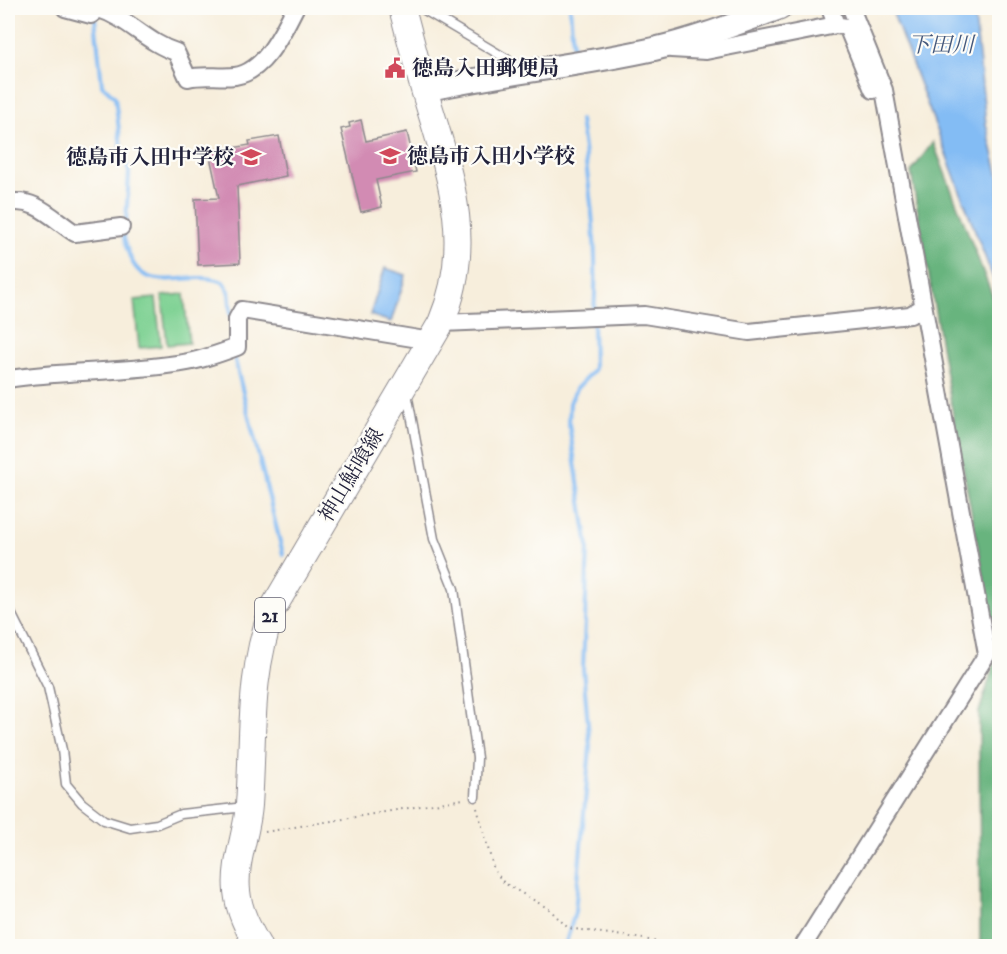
<svg xmlns="http://www.w3.org/2000/svg" width="1007" height="954" font-family="'IM FELL DW Pica','Noto Serif JP',serif">
  <rect width="100%" height="100%" fill="#fdfcf7"/>
  <filter id="ink" filterUnits="userSpaceOnUse"><feTurbulence type="fractalNoise" baseFrequency=".0167" numOctaves="2"/><feDisplacementMap in="SourceGraphic" scale="12" xChannelSelector="R" yChannelSelector="G"/><feConvolveMatrix kernelMatrix="1 2 1 2 8 2 1 2 1" color-interpolation-filters="sRGB"/></filter>
  <filter id="wash" filterUnits="userSpaceOnUse"><feTurbulence type="fractalNoise" baseFrequency=".008" numOctaves="4" result="noise"/><feDisplacementMap in="SourceGraphic" scale="24" xChannelSelector="R" yChannelSelector="G"/><feGaussianBlur stdDeviation="1.35" result="paint"/><feColorMatrix in="noise" values="0 0 0 0 0 0 0 0 0 0 0 0 0 0 0 0 0 1.4 0 .05"/><feComposite in="paint" operator="in"/></filter>
  <g filter="url(#wash)">
    <rect width="100%" height="100%" fill="#f7eedc"/>
    <g fill="#80d294" stroke="#517a68" stroke-width="1.5">
      <path d="M 184,294 L 189,343 L 167,345 L 162,296 Z"/>
      <path d="M 156,298 L 161,346 L 139,348 L 134,300 Z"/>
    </g>
    <path fill="#68b47e" stroke="#456b5c" stroke-width="1.5" d="M 933,142 L 999,313 L 999,946 L 980,946 L 979,712 L 998,651 L 954,421 L 911,172 Z"/>
    <g fill="#83bcf4" stroke="#526f98" stroke-width="1.5">
      <path d="M 891,8 L 974,8 L 986,124 L 999,177 L 999,294 Z"/>
      <path d="M 385,268 L 406,275 L 391,322 L 370,315 Z"/>
    </g>
    <g fill="none" stroke-linecap="round" stroke-linejoin="round">
      <g stroke="#83bcf4" stroke-width="4">
        <path d="M 570,8 L 573,47"/>
        <path d="M 95,18 L 102,85 L 115,97 L 121,147 L 129,172 L 126,224"/>
        <path d="M 580,120 C 589,184 599,248 594,313"/>
        <path d="M 124,232 C 123,240 126,246 129,254 C 144,299 189,268 223,282 L 229,291 L 231,315"/>
        <path d="M 233,352 L 283,554"/>
        <path d="M 565,946 L 575,912 L 590,747 L 583,669 L 588,547 L 569,424 L 570,403 L 576,389 L 594,370 L 593,321"/>
      </g>
    </g>
    <g id="blocks">
      <g fill="#d28bb3">
        <path d="M 361,120 L 366,141 L 407,132 L 416,172 L 376,180 L 382,207 L 361,212 L 341,129 L 350,127 L 349,123 Z"/>
        <path d="M 279,136 L 286,176 L 237,186 L 240,263 L 198,265 L 195,199 L 219,198 L 209,152 L 250,145 L 249,141 Z"/>
      </g>
    </g>
  </g>
  <g filter="url(#ink)">
    <use href="#blocks" fill-opacity="0" stroke="#8c888c" stroke-width="1.5"/>
    <g fill="none" stroke-linecap="round" stroke-linejoin="round">
      <g stroke="#8c888c" stroke-width="11">
        <g id="lane">
          <path d="M 421,8 L 507,59 L 514,70"/>
          <path d="M 407,393 L 434,539 L 454,589 L 477,758 L 475,797"/>
          <path d="M 8,607 L 48,687 L 62,750 L 66,784 L 82,803 L 104,820 L 130,828 L 157,824 L 181,814 L 245,807"/>
        </g>
      </g>
      <g stroke="#8c888c" stroke-width="20">
        <g id="street">
          <path d="M 65,8 L 91,15 L 100,8"/>
          <path d="M 830,8 L 836,25 L 847,27 L 873,90"/>
          <path d="M 99,9 C 128,18 147,43 176,52 L 188,78 C 204,74 219,78 235,76 C 265,72 283,31 295,8"/>
          <path d="M 671,49 L 706,51 L 836,25"/>
          <path d="M 8,203 C 35,197 53,219 75,233 L 121,227"/>
          <path d="M 441,323 L 644,315 L 749,332 L 910,315 L 922,308"/>
          <path d="M 8,379 C 67,370 128,373 188,362 C 204,359 221,353 237,347 L 237,319 L 242,310 L 431,341"/>
          <path d="M 803,946 L 987,654 L 884,90 L 851,8"/>
        </g>
      </g>
      <g stroke="#8c888c" stroke-width="26">
        <path id="secondary" d="M 424,90 C 500,73 578,66 654,49 C 697,39 738,23 780,8"/>
      </g>
      <g stroke="#8c888c" stroke-width="28">
        <path id="primary" d="M 258,946 C 248,928 239,912 237,891 C 234,862 247,834 249,805 C 254,733 248,680 272,610 L 441,323 C 475,243 450,175 426,96 C 417,67 410,37 402,8"/>
      </g>
      <g stroke="#8c888c" stroke-width="2" stroke-dasharray="1.5 4.5" stroke-linecap="butt">
        <path d="M 477,808 L 494,870 L 504,883 L 549,909 L 568,928 L 644,939 L 674,946"/>
        <path d="M 265,832 L 463,799"/>
      </g>
      <use href="#lane" stroke="#fff" stroke-width="8"/>
      <use href="#street" stroke="#fff" stroke-width="16"/>
      <use href="#secondary" stroke="#fff" stroke-width="22"/>
      <use href="#primary" stroke="#fff" stroke-width="26"/>
    </g>
  </g>
  <defs>
    <g id="civic-bare" transform="scale(1.62)"><path d="M-.6-6.5H3V-4.5H.6V-3L4-1V1h2V6H-6V1h2V-1L-.6-3ZM-1.2 2.5V6h2.4V2.5Z" fill="#d1495b" stroke="#fdfcf7" stroke-width="2.5" paint-order="stroke"/></g>
    <g id="school-bare" transform="scale(1.62)"><path d="M0-5L7-2L0 1L-7-2ZM-4 1L0 2.5L4 1V4Q0 6-4 4Z" fill="#d1495b" stroke="#fdfcf7" stroke-width="2.5" paint-order="stroke"/></g>
  </defs>
  <g fill-rule="evenodd">
    <use href="#civic-bare" x="395" y="68"/>
    <use href="#school-bare" x="390" y="156"/>
    <use href="#school-bare" x="251" y="157"/>
  </g>
  <g text-anchor="middle" stroke-width="4.5" stroke-linejoin="round" paint-order="stroke">
    <rect fill="#fdfcf7" stroke="#646373" stroke-width="1.5" x="255" y="598" width="30" height="34" rx="4.5"/>
    <g font-size="20" font-weight="bold" fill="#22223b">
      <text x="270" y="622">21</text>
    </g>
    <g font-size="21" font-weight="bold" fill="#22223b" stroke="#fdfcf7" text-anchor="start">
      <text x="412" y="75">徳島入田郵便局</text>
      <text x="407" y="163">徳島市入田小学校</text>
      <text x="234" y="164" text-anchor="end">徳島市入田中学校</text>
    </g>
    <g font-size="21" fill="#22223b" stroke="#fdfcf7">
      <text transform="translate(351 475) rotate(-59)" y="7">神山鮎喰線</text>
    </g>
    <g font-size="22" font-style="italic" fill="#44587c" stroke="#fdfcf7">
      <text x="941" y="52">下田川</text>
    </g>
  </g>
  <rect width="1007" height="954" fill="none" stroke="#fdfcf7" stroke-width="30"/>
</svg>
